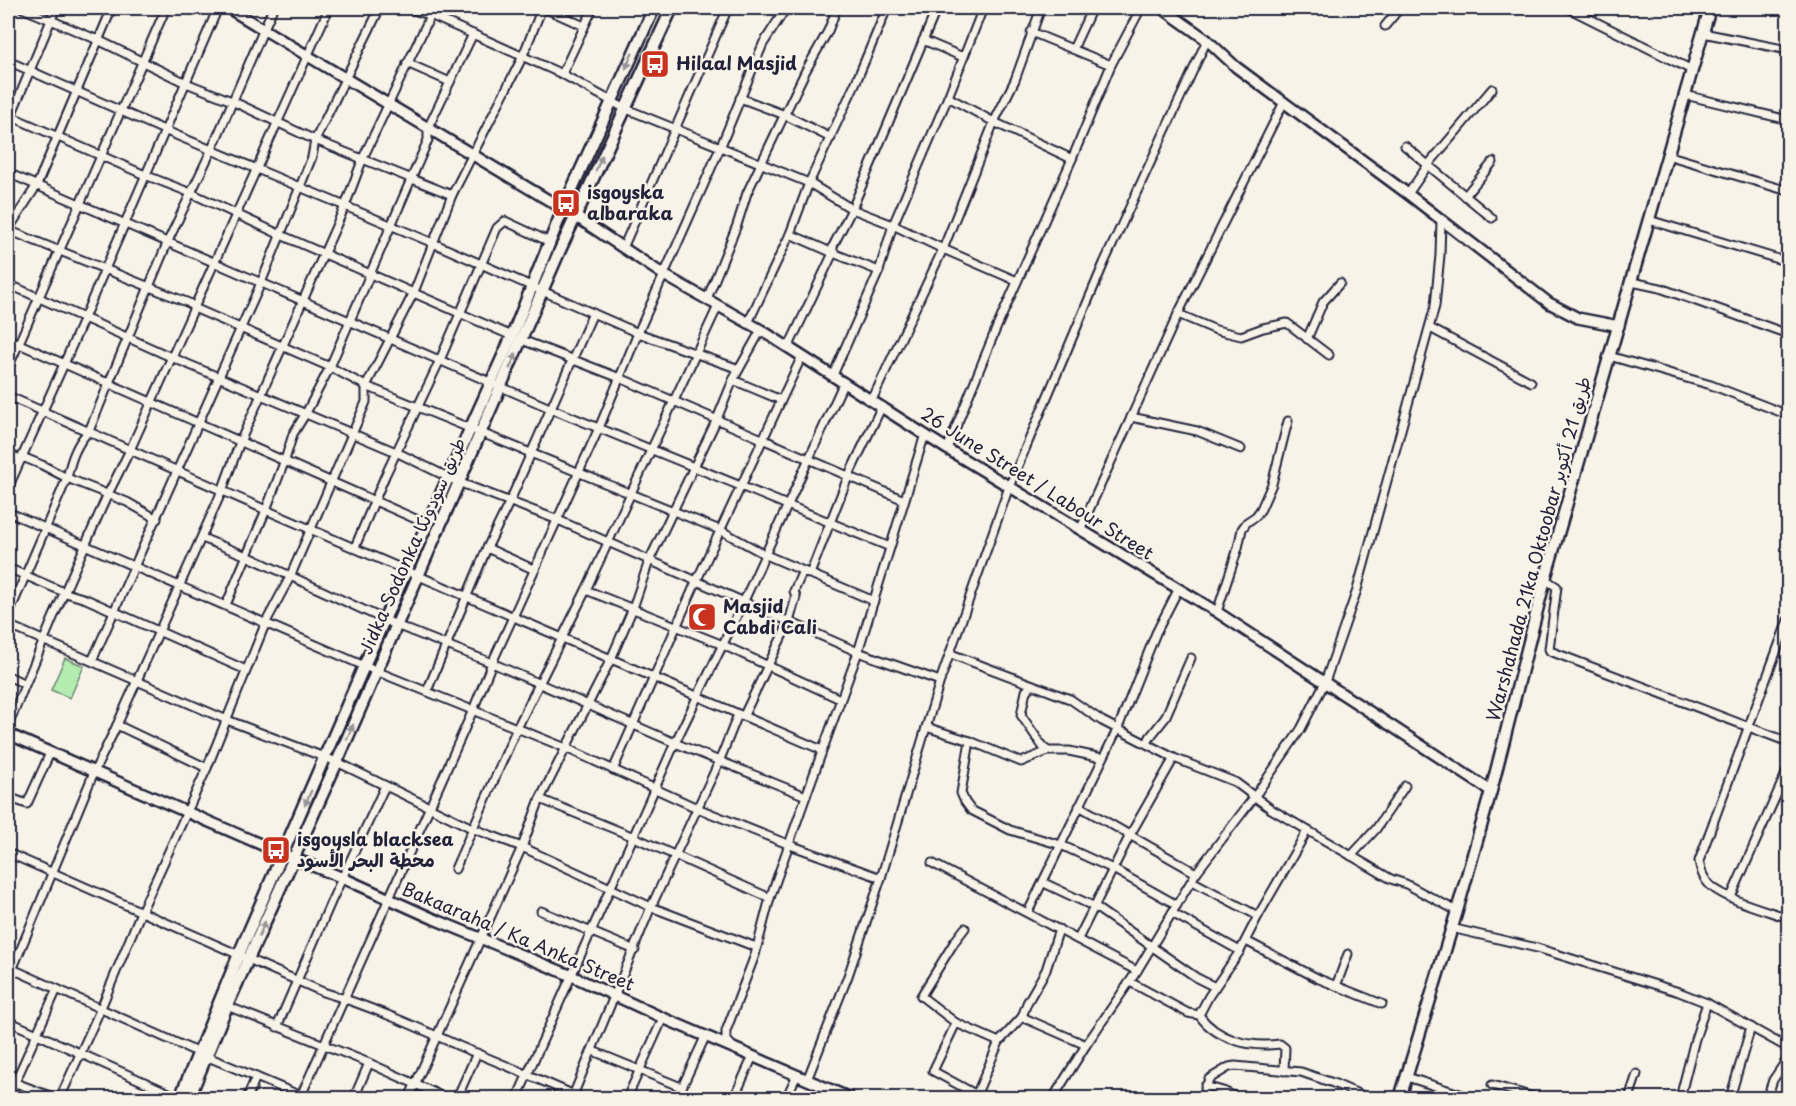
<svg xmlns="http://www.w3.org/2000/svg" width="1796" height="1106" font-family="'Playpen Sans','Playpen Sans Arabic',sans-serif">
  <rect width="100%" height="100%" fill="#f7f3e8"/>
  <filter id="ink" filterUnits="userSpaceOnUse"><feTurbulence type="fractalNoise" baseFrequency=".0167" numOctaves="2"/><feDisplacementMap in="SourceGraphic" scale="12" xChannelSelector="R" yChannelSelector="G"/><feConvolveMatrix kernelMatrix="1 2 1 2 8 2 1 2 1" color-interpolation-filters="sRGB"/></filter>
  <g filter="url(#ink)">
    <path fill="#b4ecaf" stroke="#6b8775" stroke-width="1.5" d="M 65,658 L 84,666 L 70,698 L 51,690 Z"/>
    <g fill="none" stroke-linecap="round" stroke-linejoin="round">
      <g stroke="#22223b" stroke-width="11">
        <g id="minor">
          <path d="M 22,8 L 98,40 L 186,83 L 232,101 L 315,140 L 452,195"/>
          <path d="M 406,8 L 430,15 L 562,74 L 624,108 L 809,183 L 852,209 L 893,225 L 943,249 L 1017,281"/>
          <path d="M 544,8 L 584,26"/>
          <path d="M 1568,8 L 1692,70"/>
          <path d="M 1385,26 L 1400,8"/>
          <path d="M 1031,32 L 1111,65"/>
          <path d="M 1703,33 L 1788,50"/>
          <path d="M 923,40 L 963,57"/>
          <path d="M 1073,49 L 1092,8"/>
          <path d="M 8,61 L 164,130 L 433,243 L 638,333 L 739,369"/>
          <path d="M 407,63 L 450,82"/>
          <path d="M 562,74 L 593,8"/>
          <path d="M 1685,95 L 1788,120"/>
          <path d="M 948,97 L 994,122 L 1072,159"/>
          <path d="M 740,98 L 785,115 L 831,138"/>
          <path d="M 8,115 L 145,175 L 191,193 L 281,235 L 512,336"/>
          <path d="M 11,116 L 56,8"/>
          <path d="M 1405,146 L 1492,218"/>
          <path d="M 1667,155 L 1788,191"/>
          <path d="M 8,173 L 552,409 L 890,547"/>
          <path d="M 1408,194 L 1428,165 L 1492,89"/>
          <path d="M 1465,196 L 1493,162"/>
          <path d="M 1649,220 L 1788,262"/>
          <path d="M 8,230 L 189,303 L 194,308 L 330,367 L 366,386 L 720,530 L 766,555 L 874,601"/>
          <path d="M 8,230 L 37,185 L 112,8"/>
          <path d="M 790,234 L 833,253 L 879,271"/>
          <path d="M 623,248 L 728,8"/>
          <path d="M 1632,282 L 1660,288 L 1788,334"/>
          <path d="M 8,284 L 171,357 L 396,452 L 458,482 L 558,520 L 858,652 L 940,681"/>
          <path d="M 707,299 L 737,225 L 747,193 L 805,72 L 828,31 L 837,8"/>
          <path d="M 1178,314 L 1216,330 L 1241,336 L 1263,328 L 1287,323 L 1329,355"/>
          <path d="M 748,323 L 790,234 L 809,183 L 856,82 L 887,8"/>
          <path d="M 1430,328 L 1531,382"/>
          <path d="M 8,339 L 427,524"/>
          <path d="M 1307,339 L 1323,302 L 1340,283"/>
          <path d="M 522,340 L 620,378 L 904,500"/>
          <path d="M 788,348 L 833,253 L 833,246 L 852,209 L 937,8"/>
          <path d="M 1609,356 L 1711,385 L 1788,415"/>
          <path d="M 8,368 L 166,8"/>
          <path d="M 833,375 L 879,271 L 893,225 L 948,97 L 983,8"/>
          <path d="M 733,380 L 781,400"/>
          <path d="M 8,396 L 266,510 L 822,750"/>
          <path d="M 872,400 L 943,249 L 994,122 L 1015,80 L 1041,8"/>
          <path d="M 1131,417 L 1197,431 L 1241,449"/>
          <path d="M 947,449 L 996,329 L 1072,159 L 1111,65 L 1141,8"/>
          <path d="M 8,454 L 20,459 L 25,458 L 42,465 L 67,478 L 127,502 L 157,519"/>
          <path d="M 8,488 L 64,364 L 218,8"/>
          <path d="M 8,512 L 376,671 L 566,748 L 697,808 L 790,845 L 881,878"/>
          <path d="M 1080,530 L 1178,314 L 1284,102"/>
          <path d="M 202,538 L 247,556 L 396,625 L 492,663 L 675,743 L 806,796"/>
          <path d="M 355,547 L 385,476 L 440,360 L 497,228 L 505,221 L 550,242"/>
          <path d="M 487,548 L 535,570"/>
          <path d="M 8,568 L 66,593 L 86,599 L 246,670"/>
          <path d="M 1545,579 L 1557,587 L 1549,649 L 1550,651 L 1788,742"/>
          <path d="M 586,590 L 723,645 L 840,699"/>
          <path d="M 226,605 L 266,510 L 285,460 L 293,434 L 306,413 L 330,367 L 428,140 L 428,128 L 473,34"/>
          <path d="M 1217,612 L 1238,548 L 1242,529 L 1247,522 L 1256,516 L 1261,509 L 1272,484 L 1288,421"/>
          <path d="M 8,616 L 67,478 C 71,460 76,444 89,431 L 168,241 L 212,149 L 273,8"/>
          <path d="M 1788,620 L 1699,861 C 1701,871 1703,879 1711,886 C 1729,901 1766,910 1788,918"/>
          <path d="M 8,625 L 227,720 L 337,762 L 474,829 L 522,847 L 651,907 L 756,947"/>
          <path d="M 951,654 L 1070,699 L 1102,721 L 1174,758 L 1235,782 L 1271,809 L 1391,879 L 1406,884 L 1457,911"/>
          <path d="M 92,661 L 261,283 L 312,157 L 315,140 L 380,8"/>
          <path d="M 8,676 L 25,684"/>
          <path d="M 1032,685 L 1026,691 L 1021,715 L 1043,747 L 1048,751 L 1069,751 L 1102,758"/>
          <path d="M 427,691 L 487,548 L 510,501 L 593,313"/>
          <path d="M 117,725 L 207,768"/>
          <path d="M 8,726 L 53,618 L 107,496 L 130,450 L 329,8"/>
          <path d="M 926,727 L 970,741 L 1021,762 L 1048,751"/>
          <path d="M 970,741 L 961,793 L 965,802 L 971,810 L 1010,830 L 1061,845 L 1113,869 L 1177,905"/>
          <path d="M 1147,744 L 1150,737 L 1165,718 L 1191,658"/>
          <path d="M 613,770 L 696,582 L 802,356"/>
          <path d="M 8,797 L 27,804 L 50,753"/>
          <path d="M 540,799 L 634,837 L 770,898"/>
          <path d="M 1079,806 L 1196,873"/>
          <path d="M 8,853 L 323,992 C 370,1006 415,1026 459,1046 C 500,1063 541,1080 581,1098"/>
          <path d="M 1351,856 L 1376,829 L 1405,786"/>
          <path d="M 932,863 L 1137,971"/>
          <path d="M 455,869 L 517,728 L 586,590 L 718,306"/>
          <path d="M 1192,881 L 1258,916"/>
          <path d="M 1044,883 L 1095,907 L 1197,978 L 1215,987"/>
          <path d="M 1731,897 L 1788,769"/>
          <path d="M 541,911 L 635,950"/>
          <path d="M 1028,912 L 1118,728 L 1156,633 L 1178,590"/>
          <path d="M 1172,913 L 1240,951"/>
          <path d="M 965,928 L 955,941 L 921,996 L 956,1023 L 999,1042"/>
          <path d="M 1451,928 L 1537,948 L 1679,992 L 1707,1003 L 1788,1048"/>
          <path d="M 1078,939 L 1130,835 L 1174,758"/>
          <path d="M 1246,941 L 1319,979 L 1382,1004"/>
          <path d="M 8,967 L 208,1057 L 306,1098"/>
          <path d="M 8,980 L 94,772 L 117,725 L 222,491 L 240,442 L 345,206 L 363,158 L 434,8"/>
          <path d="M 1130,982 L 1188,1013 L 1199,1015 C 1217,1040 1250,1048 1280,1044 L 1285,1048 L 1284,1071"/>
          <path d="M 1336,986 L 1348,954"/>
          <path d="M 227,1006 L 369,1063 L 446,1098"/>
          <path d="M 1199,1015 L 1209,996 L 1240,951 L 1258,916 L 1307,831"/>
          <path d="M 1022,1017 L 1086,1045"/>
          <path d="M 8,1021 L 180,1098"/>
          <path d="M 956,1023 L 933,1071 L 977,1095"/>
          <path d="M 277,1027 L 331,902 L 385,786"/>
          <path d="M 733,1047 L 726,1039 L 726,1031 L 755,955 L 770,898 L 806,796 L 858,652 L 925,434"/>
          <path d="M 593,1051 L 681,1087"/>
          <path d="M 1407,1077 L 1463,1095"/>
          <path d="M 8,1080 L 55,1098"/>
          <path d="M 807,1080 L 848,976 L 881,878 L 940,681 L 1009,487 L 1104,263 L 1207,40"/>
          <path d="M 1492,1085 L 1537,1098"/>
          <path d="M 1205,1086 L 1223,1091 L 1238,1098"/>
          <path d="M 8,1098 L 57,989"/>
          <path d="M 60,1098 L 101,1008 L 141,912 L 207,768 L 266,622 L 290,577 L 366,402 L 366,386 L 414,292 L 452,195 L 522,58 L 542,8"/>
          <path d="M 247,1098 L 256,1077"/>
          <path d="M 300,1098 L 473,710 L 492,663 L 599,428 L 638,333 L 720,148 L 763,44 L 786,8"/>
          <path d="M 354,1098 L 369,1063"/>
          <path d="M 409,1098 L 522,847 L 540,799 L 611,659 L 633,608 L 649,561 L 717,419 L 733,380 L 761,330"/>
          <path d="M 457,1098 L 477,1053"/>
          <path d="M 517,1098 L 675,743 L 743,603 L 844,382"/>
          <path d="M 572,1098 L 651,907 L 719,762 L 737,717 L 744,715 L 789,622 L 796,597 L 794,591 L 802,573 L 810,574 L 848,477 L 882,406"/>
          <path d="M 627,1098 L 663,1018"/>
          <path d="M 677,1098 L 706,1035"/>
          <path d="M 734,1098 L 753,1056"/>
          <path d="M 786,1098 L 797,1075"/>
          <path d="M 975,1098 L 999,1042 L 1022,1017 L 1027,1003 L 1046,970 L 1059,929"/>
          <path d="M 1053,1098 L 1086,1045 L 1137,971 L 1196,873 L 1255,796 L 1301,729 L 1325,682 L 1357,590 L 1435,306 L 1440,255 L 1441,220"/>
          <path d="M 1202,1098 L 1209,1079 L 1229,1067 L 1235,1066 L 1301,1072 L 1333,1083 L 1368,1098"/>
          <path d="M 1629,1098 L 1637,1074"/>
          <path d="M 1680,1098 L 1695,1039 L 1707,1003"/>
          <path d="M 1730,1098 L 1751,1027"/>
          <path d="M 1767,1098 L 1773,1080 L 1788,1058"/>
        </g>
      </g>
      <g stroke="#22223b" stroke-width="14">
        <g id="tertiary">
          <path d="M 228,8 L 575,216 L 664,275 L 761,330 L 947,449 L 1217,612 L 1491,791"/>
          <path d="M 1162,8 L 1207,40 L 1236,67 L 1408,194 L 1549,303 L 1578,318 L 1619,326"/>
          <path d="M 8,734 L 283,854 L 343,878 L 434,919 L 572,976 L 663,1018 L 850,1098"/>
        </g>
      </g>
      <g stroke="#22223b" stroke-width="15">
        <g id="secondary">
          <path d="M 180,1098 L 239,954 L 384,620 L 512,336 L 563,209 L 654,8"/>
          <path d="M 189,1098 L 227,1006 L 337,762 L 560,250 L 672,8"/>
        </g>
      </g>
      <g stroke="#22223b" stroke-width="15">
        <path id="primary" d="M 1400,1098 L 1457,911 L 1491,791 L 1545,579 L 1710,8"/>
      </g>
      <use href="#minor" stroke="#f7f3e8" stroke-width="7"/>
      <use href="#tertiary" stroke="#f7f3e8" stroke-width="9"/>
      <use href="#secondary" stroke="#f7f3e8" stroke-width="10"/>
      <use href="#primary" stroke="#f7f3e8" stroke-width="10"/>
    </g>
    <defs><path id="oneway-solid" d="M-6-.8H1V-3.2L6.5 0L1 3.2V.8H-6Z" transform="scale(1.5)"/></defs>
    <g fill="#97959a">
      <use href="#oneway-solid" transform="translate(629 61) rotate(114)"/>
      <use href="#oneway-solid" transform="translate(599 163) rotate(-66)"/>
      <use href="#oneway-solid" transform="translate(513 361) rotate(-66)"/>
      <use href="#oneway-solid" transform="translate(350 732) rotate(-67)"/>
      <use href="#oneway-solid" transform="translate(308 798) rotate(114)"/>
      <use href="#oneway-solid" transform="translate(262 929) rotate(-68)"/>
    </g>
  </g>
  <defs>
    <g id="bus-square" transform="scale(1.5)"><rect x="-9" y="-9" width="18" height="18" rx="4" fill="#c8321e" stroke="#f7f3e8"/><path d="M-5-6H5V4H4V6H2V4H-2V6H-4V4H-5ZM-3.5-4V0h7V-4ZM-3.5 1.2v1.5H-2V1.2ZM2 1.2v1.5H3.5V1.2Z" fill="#fff"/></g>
    <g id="mosque-square" transform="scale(1.5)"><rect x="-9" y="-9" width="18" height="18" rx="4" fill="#c8321e" stroke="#f7f3e8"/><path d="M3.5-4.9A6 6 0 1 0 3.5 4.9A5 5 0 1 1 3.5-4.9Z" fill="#fff"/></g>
  </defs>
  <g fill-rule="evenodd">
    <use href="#bus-square" x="655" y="64"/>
    <use href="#bus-square" x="566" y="203"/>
    <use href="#mosque-square" x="702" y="617"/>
    <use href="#bus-square" x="276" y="850"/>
  </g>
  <g text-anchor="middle" stroke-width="5" stroke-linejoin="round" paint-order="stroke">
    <g font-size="18" font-weight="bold" fill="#22223b" stroke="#f7f3e8" text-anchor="start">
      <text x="676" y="70">Hilaal Masjid</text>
      <text x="587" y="199">isgoyska<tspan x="587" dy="21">albaraka</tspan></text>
      <text x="723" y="613">Masjid<tspan x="723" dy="21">Cabdi Cali</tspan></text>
      <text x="297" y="846">isgoysla blacksea<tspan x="297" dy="21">محطة البحر الأسود</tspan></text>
    </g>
    <g font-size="18" fill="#22223b" stroke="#f7f3e8">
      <text transform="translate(1037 484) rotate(32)" y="6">26 June Street / Labour Street</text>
      <text transform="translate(413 546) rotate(-66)" y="6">Jidka Sodonka طريق سودونكا</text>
      <text transform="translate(1539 549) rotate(-75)" y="6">Warshahada 21ka Oktoobar طريق 21 أكتوبر</text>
      <text transform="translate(518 937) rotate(23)" y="6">Bakaaraha / Ka Anka Street</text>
    </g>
  </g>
  <rect width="1796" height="1106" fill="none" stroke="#f7f3e8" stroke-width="30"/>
  <rect x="15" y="15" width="1766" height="1076" fill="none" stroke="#22223b" stroke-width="2" filter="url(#ink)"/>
</svg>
